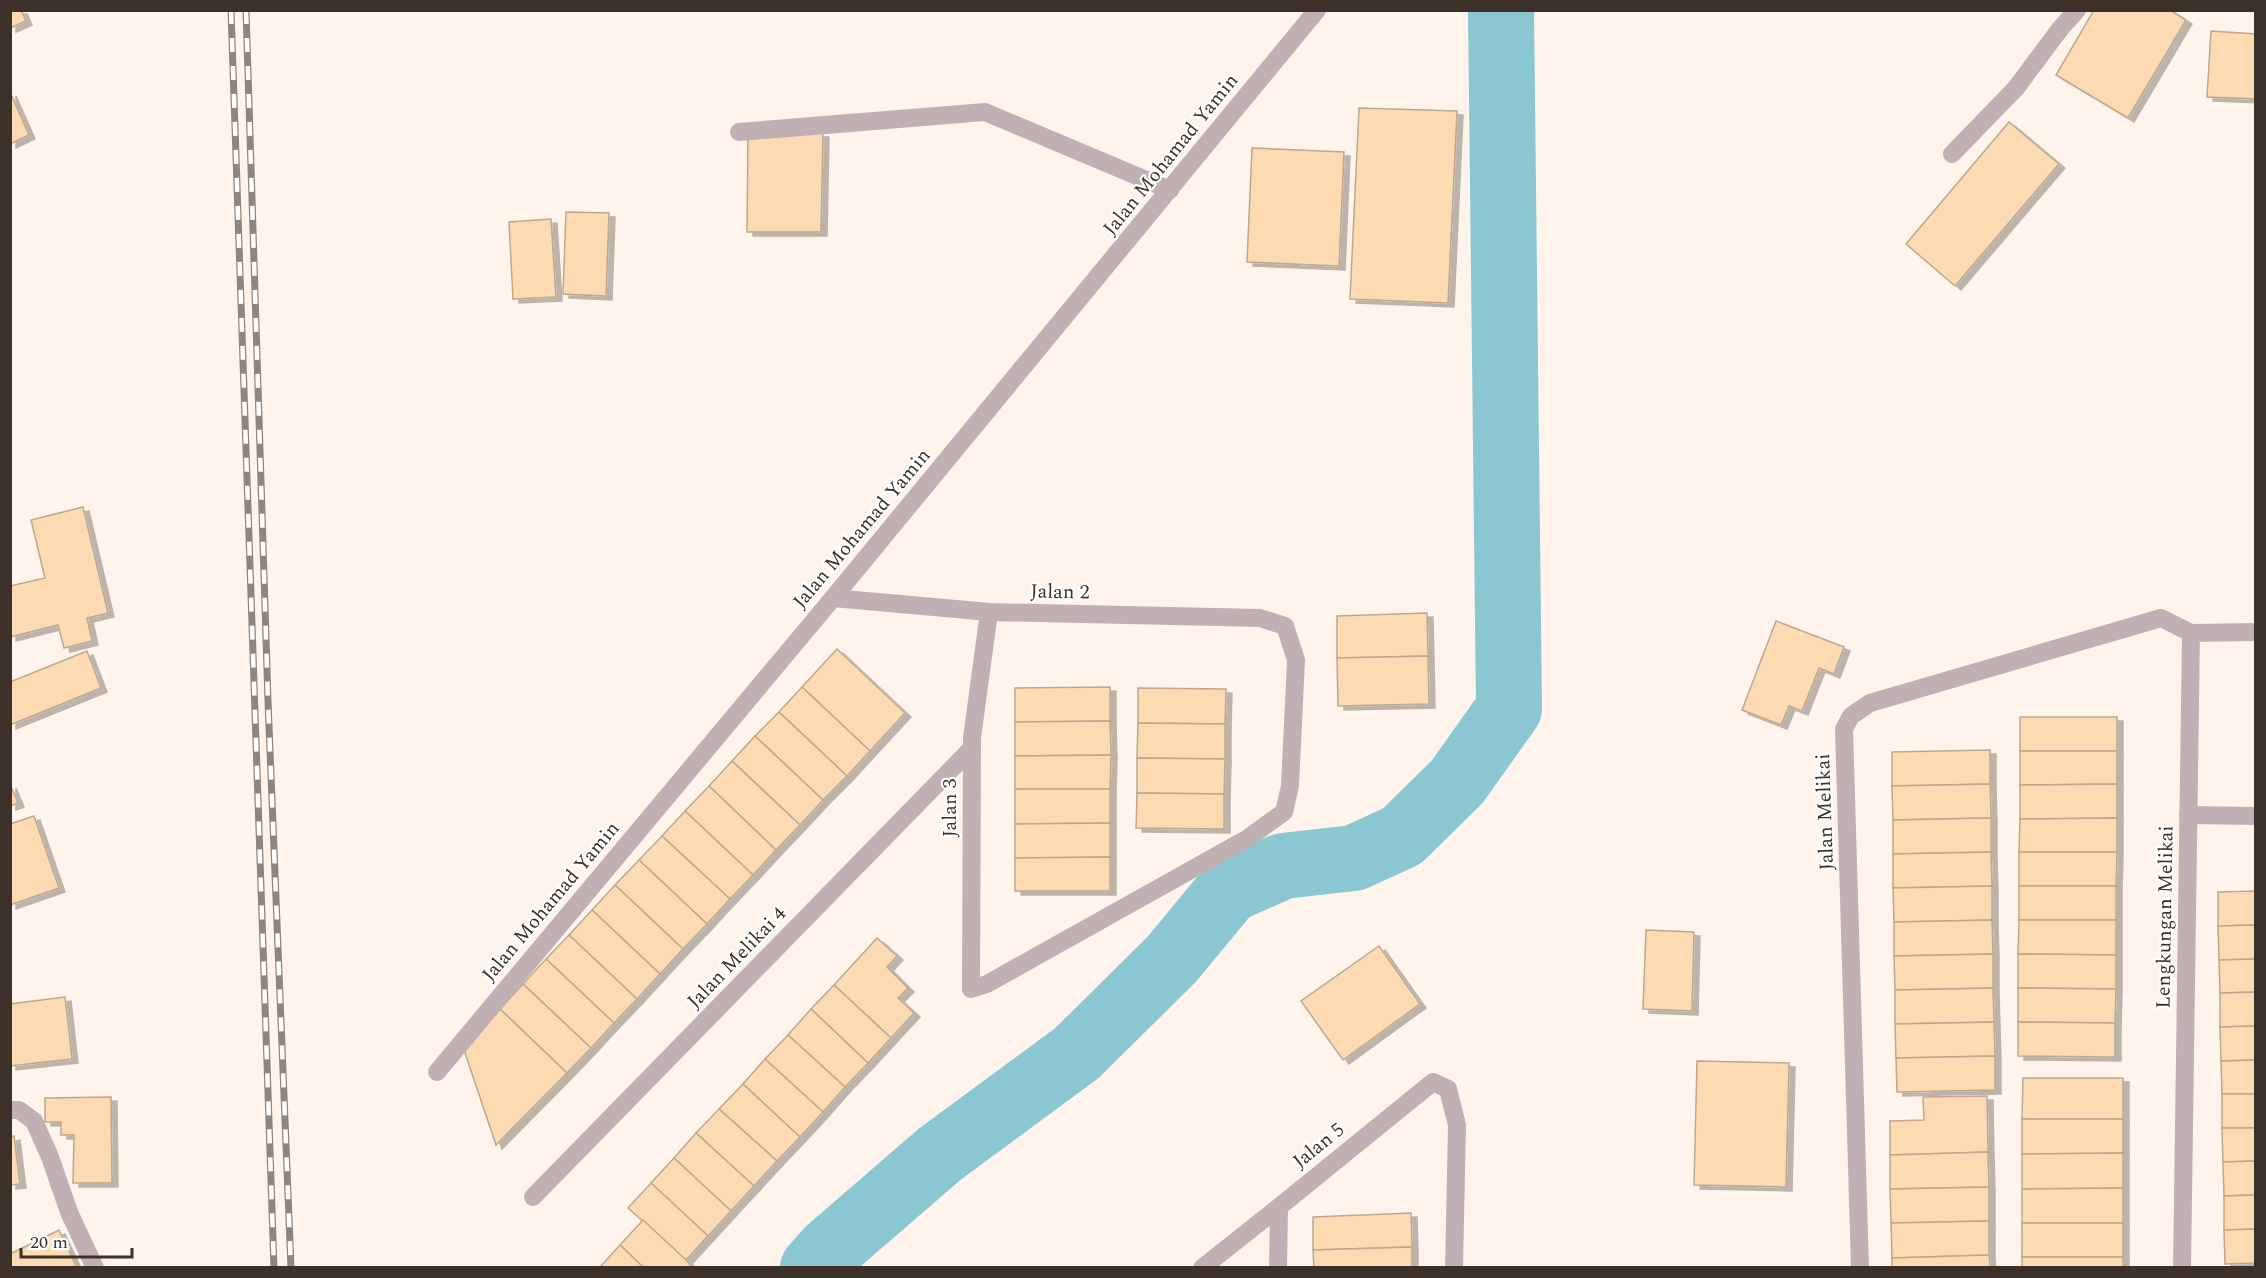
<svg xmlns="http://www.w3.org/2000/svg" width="2266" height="1278" font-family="Spectral,serif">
  <defs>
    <filter id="shadow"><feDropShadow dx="6" dy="4" stdDeviation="0" flood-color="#0004"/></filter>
  </defs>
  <rect width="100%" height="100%" fill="#fff4eb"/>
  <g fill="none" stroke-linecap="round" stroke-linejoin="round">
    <path stroke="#8bc7d3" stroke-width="66" d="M 813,1268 L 829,1250 L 940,1154 L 1077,1053 L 1172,959 L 1229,890 L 1283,866 L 1354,858 L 1402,836 L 1457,782 L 1509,709 L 1501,10"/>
  </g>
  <g fill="#fcdbb3" stroke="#bda88f" stroke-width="1.5" filter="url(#shadow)">
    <path d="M 10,10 L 21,10 L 26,21 L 10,28 Z"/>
    <path d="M 2094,10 L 2170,10 L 2186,20 L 2128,118 L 2056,75 Z"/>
    <path d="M 2211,31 L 2256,34 L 2256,99 L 2207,97 Z"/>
    <path d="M 10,92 L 29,135 L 10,144 Z"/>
    <path d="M 1359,108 L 1457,111 L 1448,303 L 1350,299 Z"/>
    <path d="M 2009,122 L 2059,164 L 1955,286 L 1906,244 Z"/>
    <path d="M 748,132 L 823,133 L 821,232 L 747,232 Z"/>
    <path d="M 1252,148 L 1344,152 L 1339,266 L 1247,262 Z"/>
    <path d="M 566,212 L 609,213 L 606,296 L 563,294 Z"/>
    <path d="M 551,219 L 556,297 L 513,299 L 509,222 Z"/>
    <path d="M 83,507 L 108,613 L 87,618 L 92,641 L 64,648 L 58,625 L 10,637 L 10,586 L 45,578 L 31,520 Z"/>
    <path d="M 1427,613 L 1428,656 L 1337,658 L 1337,616 Z"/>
    <path d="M 1776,621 L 1844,647 L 1834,674 L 1819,668 L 1802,711 L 1789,706 L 1781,725 L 1742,710 Z"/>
    <path d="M 837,649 L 905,713 L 870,751 L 802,687 Z"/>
    <path d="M 87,651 L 101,688 L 10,725 L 10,682 Z"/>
    <path d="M 1428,656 L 1429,704 L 1338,706 L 1337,658 Z"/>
    <path d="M 802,687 L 870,751 L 847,776 L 779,712 Z"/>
    <path d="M 1110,687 L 1110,721 L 1015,722 L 1015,688 Z"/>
    <path d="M 1138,688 L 1226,689 L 1225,724 L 1138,723 Z"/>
    <path d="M 779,712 L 847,776 L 823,800 L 755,736 Z"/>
    <rect x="2020" y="717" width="97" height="34"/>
    <path d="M 1110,721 L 1111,755 L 1015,756 L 1015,722 Z"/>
    <path d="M 1138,723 L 1225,724 L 1225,759 L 1137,758 Z"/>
    <path d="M 755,736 L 823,800 L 800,825 L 732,761 Z"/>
    <path d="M 1990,750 L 1990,784 L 1892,786 L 1892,752 Z"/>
    <path d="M 2020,751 L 2117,751 L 2117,784 L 2020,785 Z"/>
    <path d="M 1111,755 L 1110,789 L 1015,789 L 1015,756 Z"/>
    <path d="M 1137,758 L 1225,759 L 1224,794 L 1137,793 Z"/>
    <path d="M 732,761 L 800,825 L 776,850 L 709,786 Z"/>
    <path d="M 10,784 L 18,803 L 10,806 Z"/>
    <path d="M 1990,784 L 1991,818 L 1893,820 L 1892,786 Z"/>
    <path d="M 2117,784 L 2117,818 L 2020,819 L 2020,785 Z"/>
    <path d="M 709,786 L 776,850 L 753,875 L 685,811 Z"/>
    <path d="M 1015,789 L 1110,789 L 1110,823 L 1015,824 Z"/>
    <path d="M 1137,793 L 1224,794 L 1224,829 L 1136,828 Z"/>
    <path d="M 685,811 L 753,875 L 730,899 L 662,836 Z"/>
    <path d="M 34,816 L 59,888 L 10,905 L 10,824 Z"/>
    <path d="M 1991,818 L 1991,852 L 1893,854 L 1893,820 Z"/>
    <path d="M 2117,818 L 2117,852 L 2019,852 L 2020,819 Z"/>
    <path d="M 1110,823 L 1110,857 L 1015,858 L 1015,824 Z"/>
    <path d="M 662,836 L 730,899 L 707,924 L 639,860 Z"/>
    <path d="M 1991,852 L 1992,886 L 1893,888 L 1893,854 Z"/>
    <path d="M 2019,852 L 2117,852 L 2116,886 L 2019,886 Z"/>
    <path d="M 1110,857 L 1110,891 L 1015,891 L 1015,858 Z"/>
    <path d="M 639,860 L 707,924 L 683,949 L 615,885 Z"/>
    <path d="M 615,885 L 683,949 L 660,974 L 592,910 Z"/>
    <path d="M 1992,886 L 1992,920 L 1894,922 L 1893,888 Z"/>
    <rect x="2019" y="886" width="97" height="34"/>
    <path d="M 2256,891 L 2256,925 L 2218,926 L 2218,892 Z"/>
    <path d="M 592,910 L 660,974 L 637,999 L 569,935 Z"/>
    <path d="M 1992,920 L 1993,954 L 1894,956 L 1894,922 Z"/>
    <path d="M 2019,920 L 2116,920 L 2116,955 L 2018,954 Z"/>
    <path d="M 2256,925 L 2256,959 L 2219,960 L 2218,926 Z"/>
    <path d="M 1646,930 L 1694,932 L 1692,1011 L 1643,1009 Z"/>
    <path d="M 569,935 L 637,999 L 614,1023 L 546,959 Z"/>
    <path d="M 877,938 L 897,956 L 887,967 L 908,988 L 898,998 L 914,1013 L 891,1038 L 834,985 Z"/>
    <path d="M 1379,946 L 1420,1004 L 1343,1060 L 1301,1001 Z"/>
    <path d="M 1993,954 L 1993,988 L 1895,990 L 1894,956 Z"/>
    <path d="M 2018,954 L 2116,955 L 2116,989 L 2018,988 Z"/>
    <path d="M 546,959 L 614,1023 L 591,1048 L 523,984 Z"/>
    <path d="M 2256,959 L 2256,992 L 2220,993 L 2219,960 Z"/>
    <path d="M 523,984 L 591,1048 L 567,1073 L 500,1009 Z"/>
    <path d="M 834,985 L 891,1038 L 868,1063 L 811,1009 Z"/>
    <path d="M 1993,988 L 1994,1022 L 1895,1024 L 1895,990 Z"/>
    <path d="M 2018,988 L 2116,989 L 2115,1023 L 2018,1022 Z"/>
    <path d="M 2256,992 L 2256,1026 L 2220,1027 L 2220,993 Z"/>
    <path d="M 65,997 L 72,1059 L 10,1066 L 10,1004 Z"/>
    <path d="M 500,1009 L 567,1073 L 496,1145 L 463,1047 Z"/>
    <path d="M 811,1009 L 868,1063 L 845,1087 L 788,1035 Z"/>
    <path d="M 1994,1022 L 1995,1056 L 1896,1058 L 1895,1024 Z"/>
    <path d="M 2018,1022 L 2115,1023 L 2115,1057 L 2018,1056 Z"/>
    <path d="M 2256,1026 L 2256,1060 L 2221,1061 L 2220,1027 Z"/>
    <path d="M 788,1035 L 845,1087 L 823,1112 L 765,1059 Z"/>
    <path d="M 1995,1056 L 1995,1090 L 1897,1092 L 1896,1058 Z"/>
    <path d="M 765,1059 L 823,1112 L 800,1137 L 743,1084 Z"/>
    <path d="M 2256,1060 L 2256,1094 L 2222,1094 L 2221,1061 Z"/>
    <path d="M 1697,1061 L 1789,1063 L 1786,1187 L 1694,1185 Z"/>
    <path d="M 2023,1078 L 2123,1078 L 2123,1119 L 2022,1119 Z"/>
    <path d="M 743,1084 L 800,1137 L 777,1161 L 719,1109 Z"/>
    <rect x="2222" y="1094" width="34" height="34"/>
    <path d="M 1987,1096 L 1988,1152 L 1890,1155 L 1890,1121 L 1924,1120 L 1923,1097 Z"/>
    <path d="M 111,1097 L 112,1183 L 73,1183 L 74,1135 L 61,1135 L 61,1122 L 45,1122 L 45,1098 Z"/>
    <path d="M 719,1109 L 777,1161 L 754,1186 L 696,1133 Z"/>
    <path d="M 2022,1119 L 2123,1119 L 2123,1153 L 2022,1154 Z"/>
    <path d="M 2222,1128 L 2256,1128 L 2256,1161 L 2223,1162 Z"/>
    <path d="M 696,1133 L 754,1186 L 731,1211 L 674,1158 Z"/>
    <path d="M 14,1136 L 20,1184 L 10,1185 L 10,1137 Z"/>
    <path d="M 1988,1152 L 1989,1187 L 1890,1189 L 1890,1155 Z"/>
    <path d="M 2123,1153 L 2123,1188 L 2022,1189 L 2022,1154 Z"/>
    <path d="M 674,1158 L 731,1211 L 708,1236 L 651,1183 Z"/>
    <path d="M 2256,1161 L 2256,1195 L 2224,1196 L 2223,1162 Z"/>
    <path d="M 651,1183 L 708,1236 L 686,1260 L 628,1208 Z"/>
    <path d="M 1989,1187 L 1989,1221 L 1891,1223 L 1890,1189 Z"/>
    <path d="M 2123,1188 L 2123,1223 L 2022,1223 L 2022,1189 Z"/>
    <path d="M 2256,1195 L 2256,1229 L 2224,1230 L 2224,1196 Z"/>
    <path d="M 1411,1213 L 1412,1247 L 1313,1250 L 1313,1217 Z"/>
    <path d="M 643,1220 L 686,1260 L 693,1268 L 644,1268 L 620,1245 Z"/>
    <path d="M 1989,1221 L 1989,1255 L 1892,1258 L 1891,1223 Z"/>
    <rect x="2022" y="1223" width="101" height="34"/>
    <path d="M 2256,1229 L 2256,1263 L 2225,1264 L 2224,1230 Z"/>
    <path d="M 59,1230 L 77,1268 L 10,1268 L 10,1254 Z"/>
    <path d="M 620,1245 L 644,1268 L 599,1268 Z"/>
    <path d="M 1412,1247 L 1412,1268 L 1314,1268 L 1313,1250 Z"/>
    <path d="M 1989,1255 L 1990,1268 L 1892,1268 L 1892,1258 Z"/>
    <rect x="2022" y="1257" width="101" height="11"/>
  </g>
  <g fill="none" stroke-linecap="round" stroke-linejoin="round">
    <g stroke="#c0b0b4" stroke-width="18">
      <path d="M 739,132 L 985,112 L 1170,190"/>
      <path d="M 1952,154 L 2016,88 L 2060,29 L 2077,10"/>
      <path d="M 833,598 L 989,612 L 1260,618 L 1285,626 L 1296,660 L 1290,786 L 1284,812 L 1248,838 L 987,984 L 971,989 L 972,738 L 989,612"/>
      <path d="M 2188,815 L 2256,816"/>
      <path d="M 437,1072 L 833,598 L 1317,10"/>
      <path d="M 10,1110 L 19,1110 L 34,1121 L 50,1157 L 69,1212 L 95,1268"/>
      <path d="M 533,1197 L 972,748"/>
      <path d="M 1202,1268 L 1279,1207"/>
      <path d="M 1278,1268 L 1279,1207 L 1433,1082 L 1448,1089 L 1457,1125 L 1454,1268"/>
      <path d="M 1860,1268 L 1844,729 L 1851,716 L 1870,703 L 2161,618 L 2191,633 L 2256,632"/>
      <path d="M 2182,1268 L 2191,633"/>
    </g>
    <g stroke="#90857c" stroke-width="7">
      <g id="rail">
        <path d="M 231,10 L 274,1268"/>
        <path d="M 246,10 L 268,701 L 291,1268"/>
      </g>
    </g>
    <use href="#rail" stroke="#fff" stroke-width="4.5" stroke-dasharray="14" stroke-linecap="butt"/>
  </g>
  <g text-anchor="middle" stroke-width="4.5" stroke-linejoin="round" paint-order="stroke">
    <g font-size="20" fill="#3b3128" stroke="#fff">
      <text transform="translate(1170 154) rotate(-51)" y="7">Jalan Mohamad Yamin</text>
      <text transform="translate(861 528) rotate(-50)" y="7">Jalan Mohamad Yamin</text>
      <text transform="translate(1060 591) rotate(1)" y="7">Jalan 2</text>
      <text transform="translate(949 808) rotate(-90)" y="7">Jalan 3</text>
      <text transform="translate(1824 812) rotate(-92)" y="7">Jalan Melikai</text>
      <text transform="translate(550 901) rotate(-50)" y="7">Jalan Mohamad Yamin</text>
      <text transform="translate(2164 917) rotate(-89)" y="7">Lengkungan Melikai</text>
      <text transform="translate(736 957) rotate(-46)" y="7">Jalan Melikai 4</text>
      <text transform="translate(1318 1145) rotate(-39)" y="7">Jalan 5</text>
    </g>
  </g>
  <rect width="2266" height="1278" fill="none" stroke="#3b3128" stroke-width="24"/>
  <path d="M21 1248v9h111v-9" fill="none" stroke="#3b3128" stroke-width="3"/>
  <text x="30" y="1248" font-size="18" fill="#3b3128" stroke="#ffffff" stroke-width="4.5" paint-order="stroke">20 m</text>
</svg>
